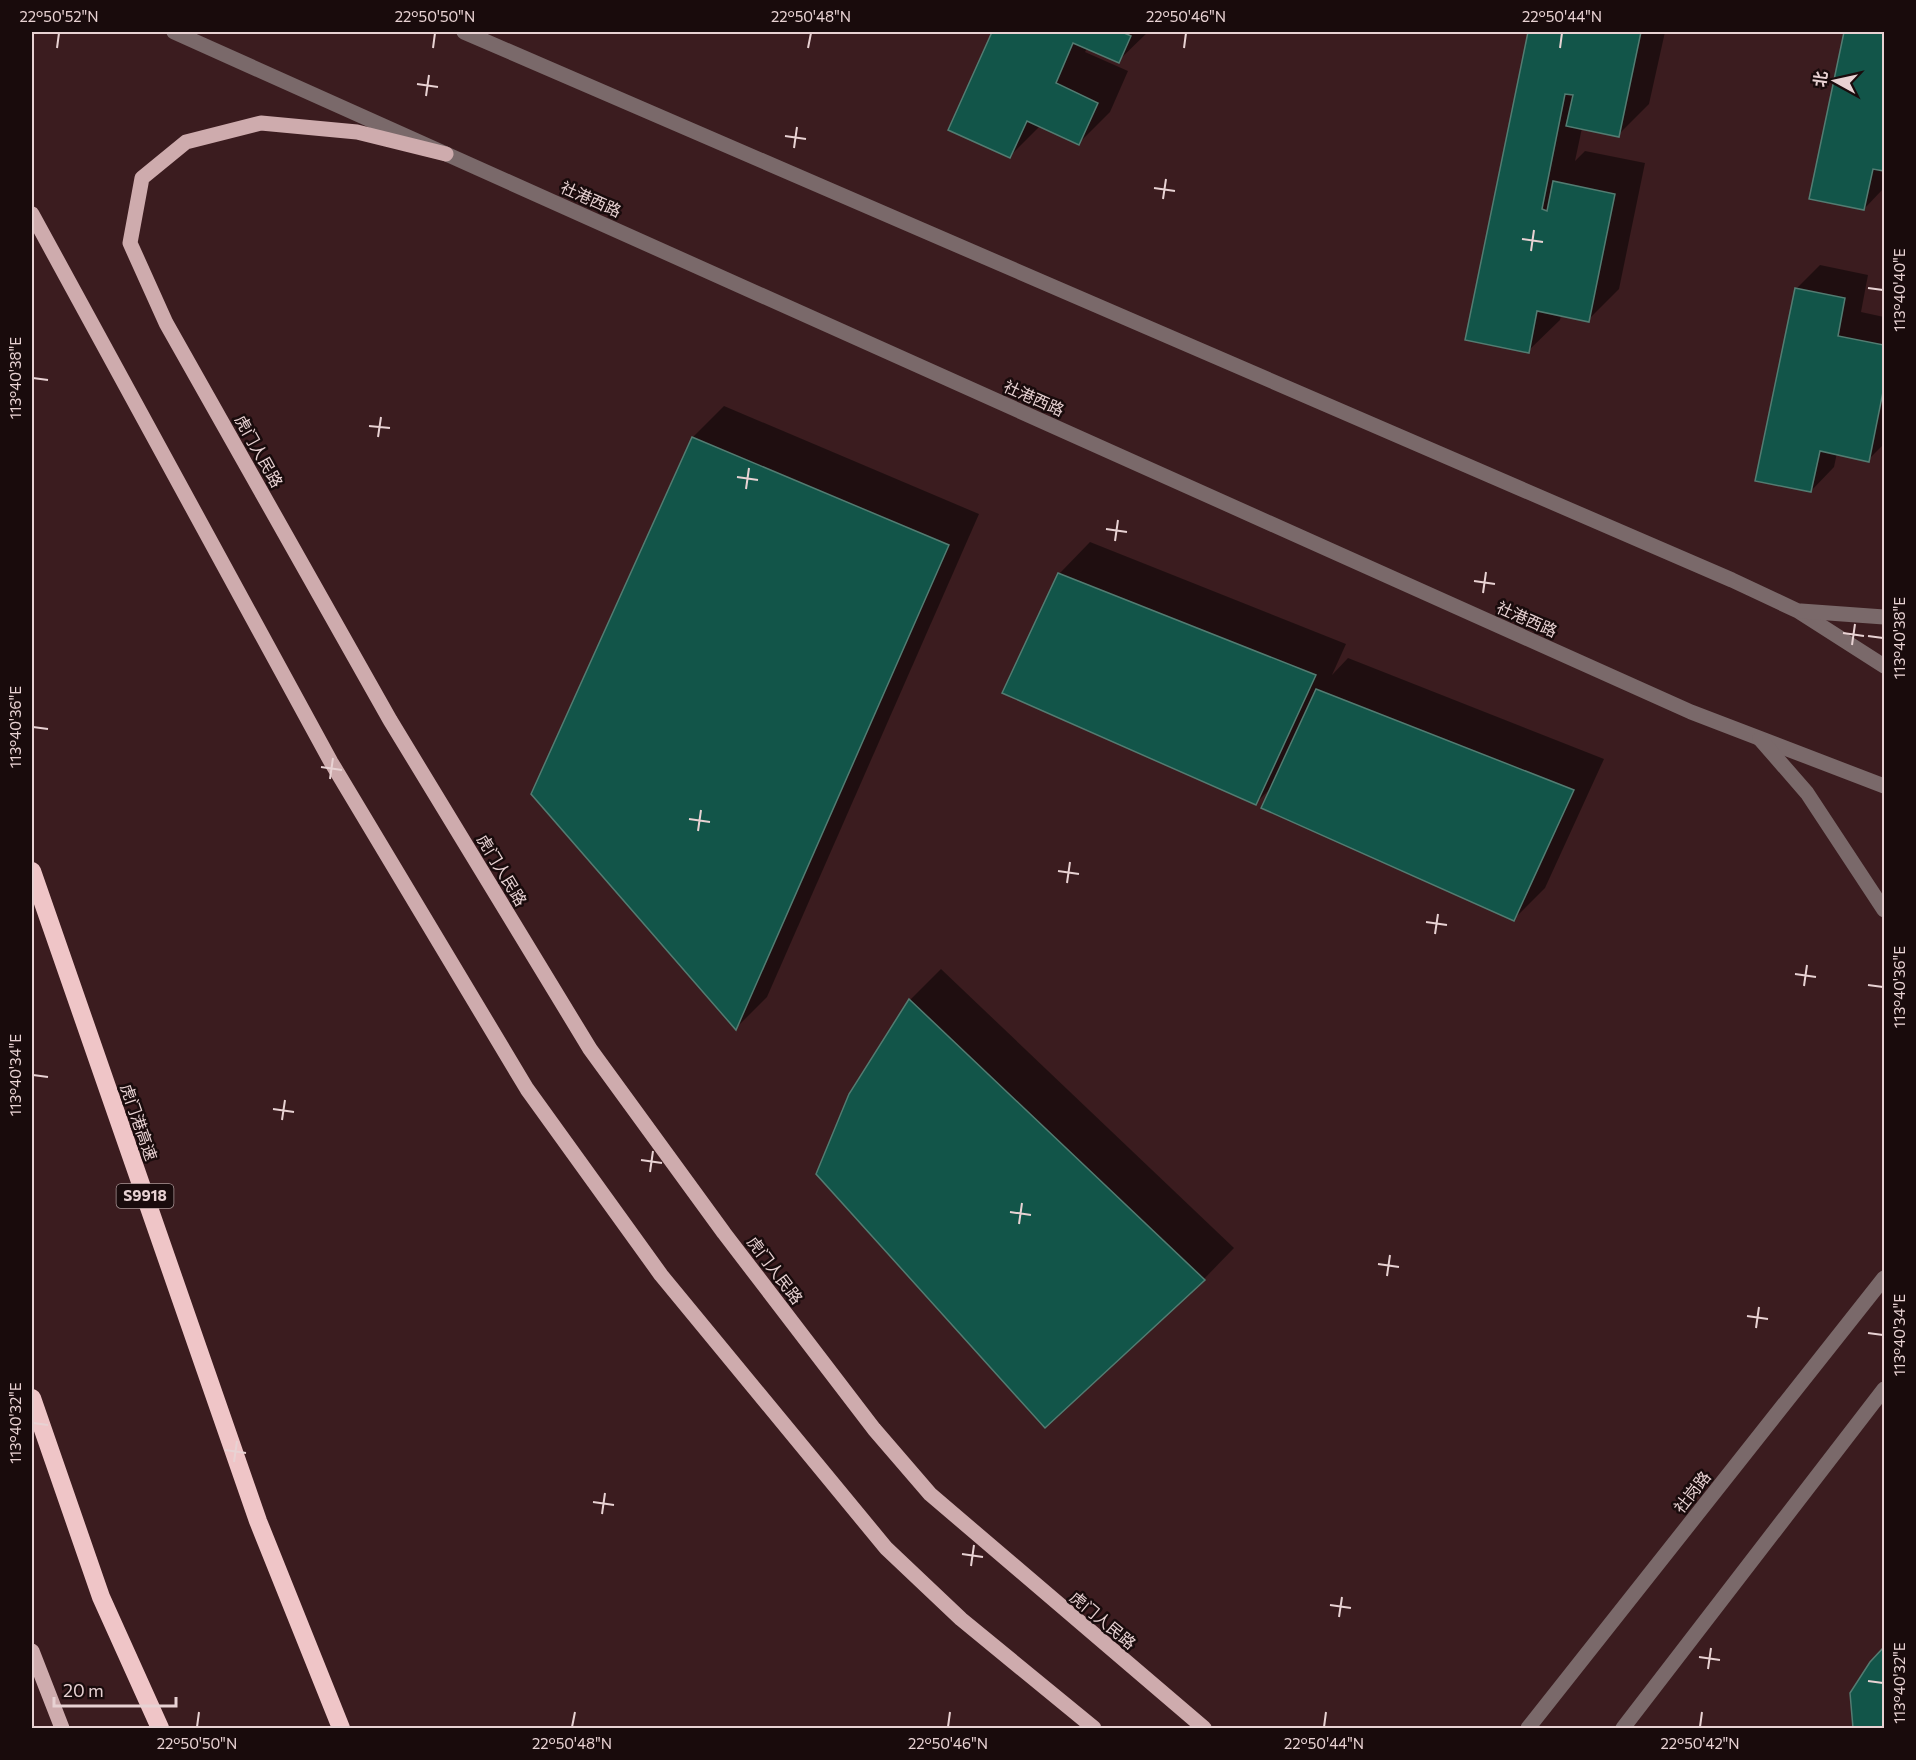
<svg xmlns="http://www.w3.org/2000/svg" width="1916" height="1760" font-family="Commissioner,'Noto Sans SC',sans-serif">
  <rect width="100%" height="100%" fill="#3b1c1f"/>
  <g fill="#0007">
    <path d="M 994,32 L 1148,32 L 1118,61 L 1088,47 L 1085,52 L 1128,71 L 1110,112 L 1079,143 L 1040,126 L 1009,157 L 950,130 Z"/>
    <path d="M 1530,32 L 1665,32 L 1649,104 L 1618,135 L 1582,128 L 1575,161 L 1585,151 L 1645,163 L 1619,289 L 1588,320 L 1561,315 L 1560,320 L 1528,351 L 1467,339 Z"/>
    <path d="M 1845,32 L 1884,32 L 1884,188 L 1864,209 L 1811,198 Z"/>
    <path d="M 1820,265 L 1868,275 L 1861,312 L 1884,317 L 1884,444 L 1868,460 L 1837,453 L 1834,467 L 1811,491 L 1796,289 Z"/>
    <path d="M 724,406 L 979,514 L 767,997 L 736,1028 L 533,794 L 693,437 Z"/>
    <path d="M 1090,542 L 1346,644 L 1332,675 L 1348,658 L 1604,759 L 1545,888 L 1514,919 L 1271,788 L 1255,804 L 1059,574 Z"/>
    <path d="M 941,969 L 1234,1248 L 1204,1279 L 850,1095 L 910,1000 Z"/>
    <path d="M 1884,1649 L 1884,1728 L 1854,1728 L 1851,1694 L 1871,1663 Z"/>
  </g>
  <g fill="#125549" stroke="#537c72" stroke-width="1.5">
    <path d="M 992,32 L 1122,32 L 1131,36 L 1119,63 L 1073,43 L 1056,83 L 1098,103 L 1079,145 L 1027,121 L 1010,158 L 948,130 Z"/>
    <path d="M 1528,32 L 1641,32 L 1619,137 L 1566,126 L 1573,95 L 1565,94 L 1542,209 L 1547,211 L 1553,181 L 1615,194 L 1589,322 L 1537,311 L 1529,353 L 1465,340 Z"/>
    <path d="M 1844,32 L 1884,32 L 1884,171 L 1873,169 L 1864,210 L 1809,199 Z"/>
    <path d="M 1795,288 L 1845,298 L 1838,336 L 1884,345 L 1884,387 L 1869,462 L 1820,451 L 1811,492 L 1755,481 Z"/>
    <path d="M 692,437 L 949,545 L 736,1030 L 531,794 Z"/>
    <path d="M 1058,573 L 1316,675 L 1256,805 L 1002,693 Z"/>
    <path d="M 1316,689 L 1574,790 L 1514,921 L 1261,808 Z"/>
    <path d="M 909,999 L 1205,1280 L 1045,1428 L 816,1174 L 849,1094 Z"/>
    <path d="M 1884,1647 L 1884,1728 L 1853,1728 L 1850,1693 L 1870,1662 Z"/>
  </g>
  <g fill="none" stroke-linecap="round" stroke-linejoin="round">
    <g stroke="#7a696a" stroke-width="15">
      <path d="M 174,32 L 1691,712 L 1884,786"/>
      <path d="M 464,32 L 1732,580 L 1798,611 L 1884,666"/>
      <path d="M 1801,611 L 1884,617"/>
      <path d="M 1760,739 L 1807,793 L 1884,910"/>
      <path d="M 1528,1728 L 1884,1278"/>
      <path d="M 1623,1728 L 1884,1389"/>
    </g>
    <g stroke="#ceabad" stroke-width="15">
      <path d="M 446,154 L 357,132 L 261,123 L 186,142 L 142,178 L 130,243 L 166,323 L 390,720 L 590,1049 L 724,1233 L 874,1429 L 930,1494 L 1204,1728"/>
      <path d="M 32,214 L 331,762 L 527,1089 L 661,1275 L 886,1548 L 961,1619 L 1094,1728"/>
      <path d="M 32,1651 L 62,1728"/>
    </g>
    <g stroke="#efc5c7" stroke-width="18">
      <path d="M 32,871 L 258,1521 L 341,1728"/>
      <path d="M 32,1398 L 101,1597 L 160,1728"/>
    </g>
  </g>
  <path fill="none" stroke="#e8d2d3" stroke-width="2" d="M 57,48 L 59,33M 433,48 L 435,33M 808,48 L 811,33M 1184,48 L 1186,33M 1560,48 L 1562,33M 417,84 L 438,87M 426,96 L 429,75M 785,136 L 806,139M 794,148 L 797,127M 1154,188 L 1175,191M 1163,199 L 1166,179M 1522,239 L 1543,242M 1531,251 L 1534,230M 1868,288 L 1883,290M 33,378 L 48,380M 369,426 L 390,428M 378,437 L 381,417M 737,477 L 758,480M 746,489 L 749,468M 1106,529 L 1127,532M 1115,541 L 1118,520M 1474,581 L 1495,584M 1483,593 L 1486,572M 1843,633 L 1864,636M 1868,636 L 1883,638M 1852,645 L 1855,624M 33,727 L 48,729M 321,767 L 342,770M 330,779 L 333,758M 689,819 L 710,822M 698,831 L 701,810M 1058,871 L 1079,874M 1067,883 L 1070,862M 1426,922 L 1447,925M 1435,934 L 1438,914M 1795,974 L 1816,977M 1868,985 L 1883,987M 1804,986 L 1807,965M 33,1075 L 48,1077M 273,1109 L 294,1112M 282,1120 L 285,1100M 641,1160 L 662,1163M 650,1172 L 653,1151M 1010,1212 L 1031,1215M 1019,1224 L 1022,1203M 1378,1264 L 1399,1267M 1387,1276 L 1390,1255M 1747,1316 L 1768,1319M 1756,1328 L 1759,1307M 1868,1333 L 1883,1335M 33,1423 L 48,1425M 225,1450 L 246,1453M 234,1462 L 237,1441M 593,1502 L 614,1505M 602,1514 L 605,1493M 962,1554 L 983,1557M 971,1566 L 974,1545M 1330,1605 L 1351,1608M 1339,1617 L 1342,1597M 1699,1657 L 1720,1660M 1708,1669 L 1711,1648M 1868,1681 L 1883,1683M 197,1727 L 199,1712M 572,1727 L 575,1712M 948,1727 L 950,1712M 1324,1727 L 1326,1712M 1700,1727 L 1702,1712"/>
  <g text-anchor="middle" stroke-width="5" stroke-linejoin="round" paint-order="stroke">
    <rect fill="#190b0c" stroke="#aa9697" stroke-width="1.5" x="116.5" y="1184" width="57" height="24" rx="4.5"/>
    <g font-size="15" font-weight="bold" fill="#e8d2d3">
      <text x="145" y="1201">S9918</text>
    </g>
    <g font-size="16" fill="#e8d2d3" stroke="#190b0c">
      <text transform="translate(591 199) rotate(24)" y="6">社港西路</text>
      <text transform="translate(1034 398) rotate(24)" y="6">社港西路</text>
      <text transform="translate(259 451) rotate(61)" y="6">虎门人民路</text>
      <text transform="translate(1527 619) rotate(24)" y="6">社港西路</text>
      <text transform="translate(502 870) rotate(59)" y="6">虎门人民路</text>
      <text transform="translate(139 1122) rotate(71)" y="6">虎门港高速</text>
      <text transform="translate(775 1270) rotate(53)" y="6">虎门人民路</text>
      <text transform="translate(1692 1492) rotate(-52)" y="6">社岗路</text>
      <text transform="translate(1103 1620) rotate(40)" y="6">虎门人民路</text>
    </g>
  </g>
  <rect width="1916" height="1760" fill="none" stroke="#190b0c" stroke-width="66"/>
  <g transform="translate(1835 81) rotate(278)" stroke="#190b0c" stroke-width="4.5" paint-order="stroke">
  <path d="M0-4.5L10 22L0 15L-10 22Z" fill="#e8d2d3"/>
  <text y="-9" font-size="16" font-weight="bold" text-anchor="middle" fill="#e8d2d3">北</text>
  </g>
  <path d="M54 1697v9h122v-9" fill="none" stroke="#e8d2d3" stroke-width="3"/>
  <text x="63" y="1697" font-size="18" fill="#e8d2d3" stroke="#190b0c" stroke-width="4.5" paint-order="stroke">20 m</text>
  <rect x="33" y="33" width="1850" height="1694" fill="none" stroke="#e8d2d3" stroke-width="2"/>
  <g font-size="15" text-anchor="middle" fill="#e8d2d3">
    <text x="59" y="22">22°50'52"N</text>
    <text x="435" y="22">22°50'50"N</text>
    <text x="811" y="22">22°50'48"N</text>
    <text x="1186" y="22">22°50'46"N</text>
    <text x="1562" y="22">22°50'44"N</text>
    <text transform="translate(1900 290) rotate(-90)" y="5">113°40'40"E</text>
    <text transform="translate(16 378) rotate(-90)" y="5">113°40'38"E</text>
    <text transform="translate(1900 638) rotate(-90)" y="5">113°40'38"E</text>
    <text transform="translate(16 727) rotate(-90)" y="5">113°40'36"E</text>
    <text transform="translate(1900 987) rotate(-90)" y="5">113°40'36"E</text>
    <text transform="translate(16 1075) rotate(-90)" y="5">113°40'34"E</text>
    <text transform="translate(1900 1335) rotate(-90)" y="5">113°40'34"E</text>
    <text transform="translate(16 1423) rotate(-90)" y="5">113°40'32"E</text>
    <text transform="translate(1900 1683) rotate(-90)" y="5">113°40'32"E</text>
    <text x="197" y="1749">22°50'50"N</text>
    <text x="572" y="1749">22°50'48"N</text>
    <text x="948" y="1749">22°50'46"N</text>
    <text x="1324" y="1749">22°50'44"N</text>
    <text x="1700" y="1749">22°50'42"N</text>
  </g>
</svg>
